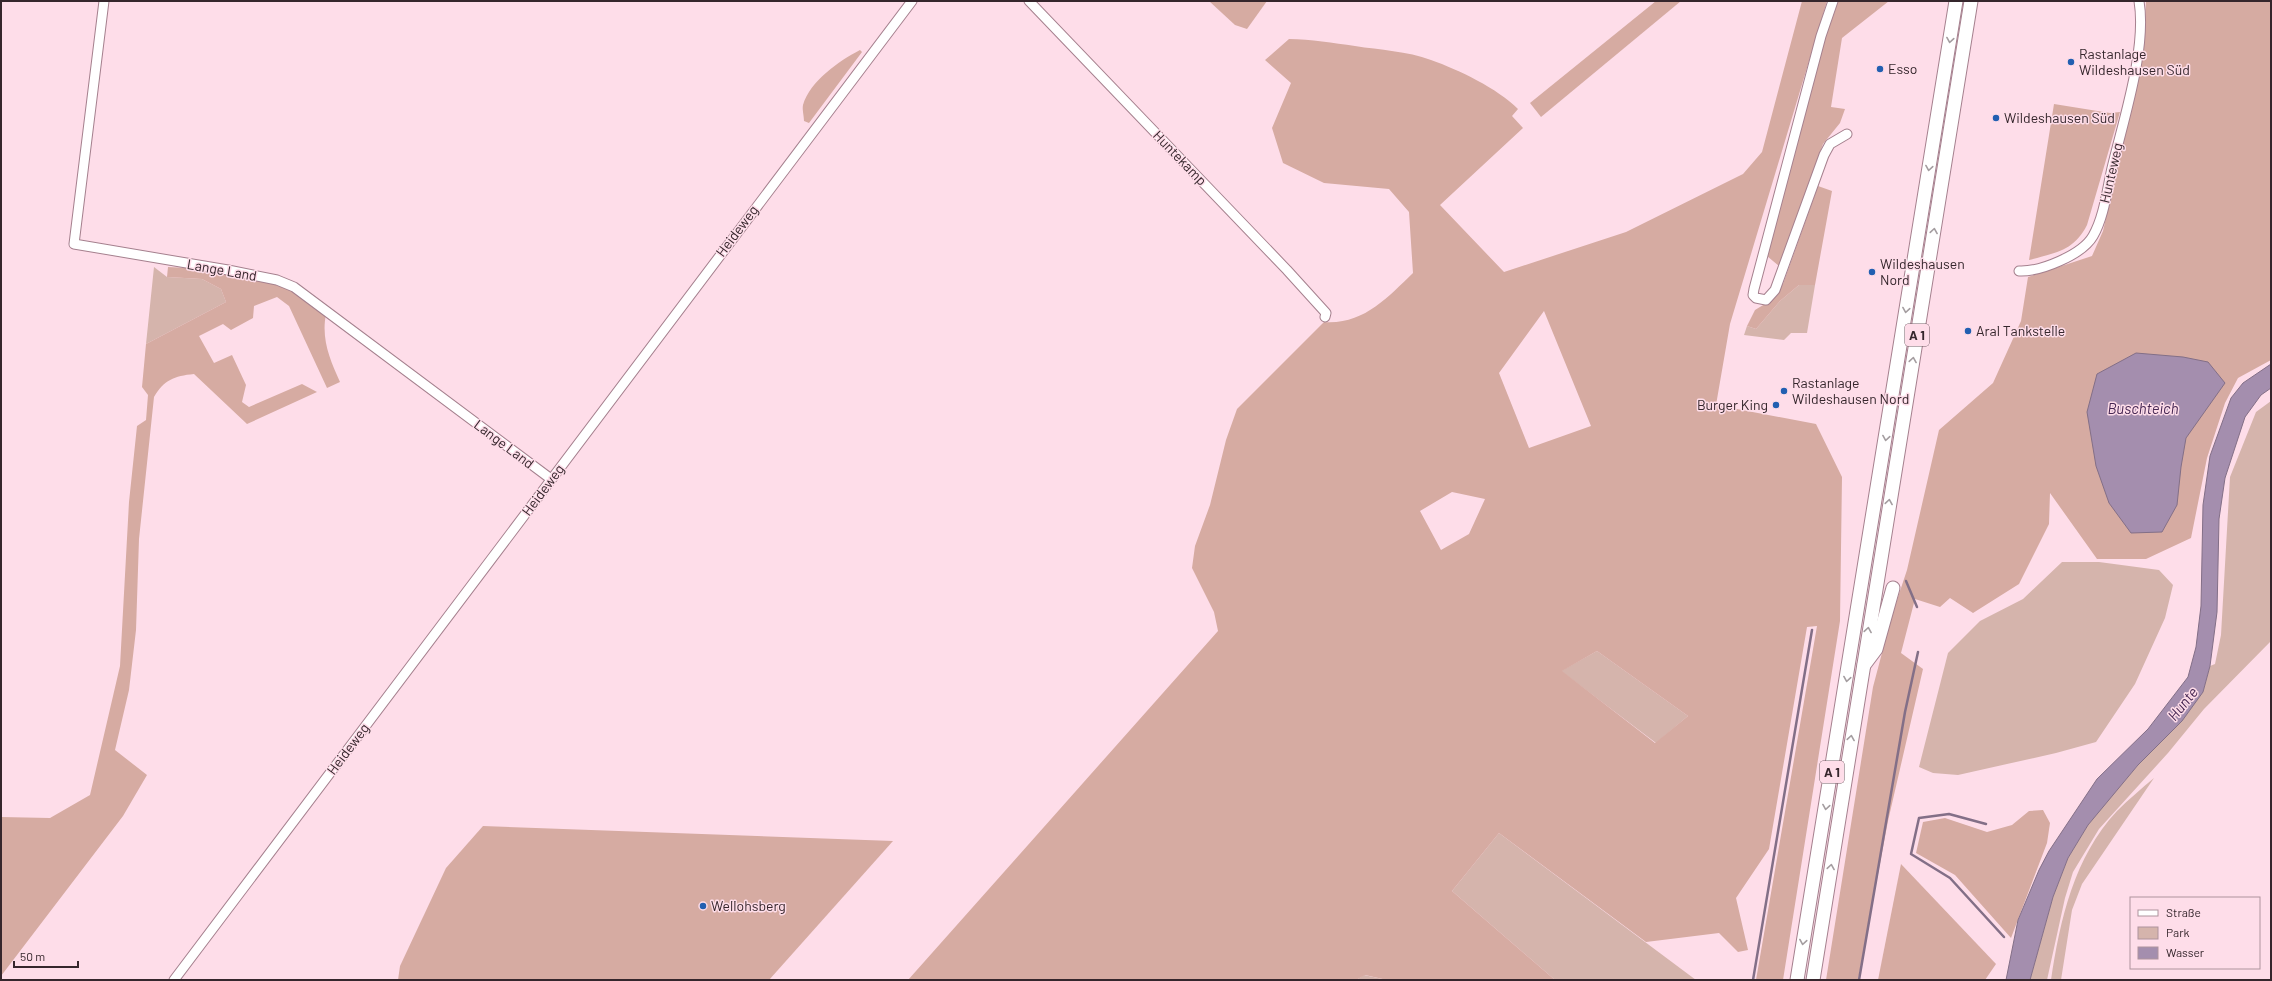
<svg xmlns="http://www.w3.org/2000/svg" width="2272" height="981" font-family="Barlow,sans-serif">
  <rect width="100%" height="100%" fill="#fedde9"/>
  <g fill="#d5b4ac">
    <path d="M 154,267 L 167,277 L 202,279 L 221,289 L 226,302 L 146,344 Z"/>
    <path d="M 1799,285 L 1815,285 L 1807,333 L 1791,333 L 1784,340 L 1744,335 L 1747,326 L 1756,329 L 1780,301 Z"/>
    <path d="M 2271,401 L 2271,641 L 2204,709 L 2168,753 L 2099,829 L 2073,872 L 2065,898 L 2047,980 L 2030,980 L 2053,897 L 2068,858 L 2088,825 L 2111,796 L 2203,692 L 2210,666 L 2215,664 L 2221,635 L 2230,477 L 2256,412 Z"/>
    <path d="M 2062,562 L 2099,562 L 2159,570 L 2173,585 L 2165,618 L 2135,684 L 2096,742 L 2056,753 L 1958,775 L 1933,773 L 1919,767 L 1948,653 L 1980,621 L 2023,599 Z"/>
    <path d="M 1597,651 L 1688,716 L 1656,743 L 1561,671 Z"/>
    <path d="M 2154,778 L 2082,884 L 2072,910 L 2061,980 L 2051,980 C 2060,920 2074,857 2117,811 C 2129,799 2141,789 2154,778 Z"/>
    <path d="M 1499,833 L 1696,980 L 1555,980 L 1452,891 Z"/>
    <path d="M 1364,975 L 1387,980 L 1356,980 Z"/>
  </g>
  <g fill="#d6aba2" fill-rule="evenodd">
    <path d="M 1209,1 L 1267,1 L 1247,29 L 1235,25 Z"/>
    <path d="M 1656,1 L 1681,1 L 1541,117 L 1530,103 Z"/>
    <path d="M 1802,1 L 1827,1 L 1730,324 L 1716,405 L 1816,424 L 1842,477 L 1840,621 L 1783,980 L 1756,980 L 1817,626 L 1807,627 L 1769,849 L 1736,898 L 1748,950 L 1738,952 L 1719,933 L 1646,942 L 1499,833 L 1452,891 L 1555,980 L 1387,980 L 1365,975 L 1356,980 L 908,980 L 1218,631 L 1214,612 L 1192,568 L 1195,546 L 1210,505 L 1226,440 L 1237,409 L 1324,322 C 1363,325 1387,298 1413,273 L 1409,212 L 1389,189 L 1324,183 L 1283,163 L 1272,128 L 1291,83 L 1265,60 L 1289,39 C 1311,39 1333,43 1355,46 C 1380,50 1407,51 1431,60 C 1459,70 1497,88 1518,109 L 1512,116 L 1523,128 L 1440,205 L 1504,272 L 1626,232 L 1743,174 L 1762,152 ZM 1544,311 L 1591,426 L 1529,448 L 1499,373 ZM 1452,492 L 1485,499 L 1469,534 L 1441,550 L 1420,511 ZM 1597,651 L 1688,716 L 1655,743 L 1562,671 Z"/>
    <path d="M 1838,1 L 1889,1 L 1842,38 L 1831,107 L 1845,109 L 1840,123 L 1823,144 L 1779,266 L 1767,256 L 1825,39 Z"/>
    <path d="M 2146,1 L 2271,1 L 2271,360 L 2238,378 L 2225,403 L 2207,458 L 2191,538 L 2146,559 L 2097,559 L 2050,493 L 2049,524 L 2019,584 L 1973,613 L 1950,598 L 1940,607 L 1915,599 L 1901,653 L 1923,669 L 1888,821 L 1858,980 L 1826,980 L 1873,687 L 1892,615 L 1907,570 L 1939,430 L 1993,383 L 2021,321 L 2028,277 L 2092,256 L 2103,231 L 2143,54 Z"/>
    <path d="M 860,50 L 862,52 L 809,123 L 804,121 C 804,116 802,109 803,105 C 810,81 839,61 860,50 Z"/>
    <path d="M 2054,104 L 2110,113 L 2120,112 L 2087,225 C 2074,251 2055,253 2029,260 Z"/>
    <path d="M 1818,186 L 1832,191 L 1815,285 L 1799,285 L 1780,301 L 1756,329 L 1747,326 L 1755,310 L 1773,299 L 1783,284 Z"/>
    <path d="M 168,267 L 208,269 L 237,278 L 289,286 L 326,314 C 321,339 330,360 340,382 L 327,388 L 289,306 L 277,297 L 254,306 L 253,318 L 231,330 L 223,324 L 199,336 L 214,363 L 232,355 L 246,385 L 242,402 L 249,407 L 302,384 L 317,392 L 247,424 L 194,374 C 174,376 164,380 154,397 L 139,539 L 136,630 L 129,690 L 115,750 L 147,775 L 123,816 L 1,976 L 1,817 L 50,818 L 90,795 L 120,666 L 129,502 L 137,426 L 146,420 L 148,395 L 142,387 L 146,344 L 226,302 L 221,289 L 202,279 L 167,277 Z"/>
    <path d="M 2043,810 L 2050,823 L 2047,843 L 2011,938 L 1955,875 L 1916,853 L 1923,822 L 1945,818 L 1987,832 L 2012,825 L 2029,811 Z"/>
    <path d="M 483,826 L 893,841 L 769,980 L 398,980 L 400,966 L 446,868 Z"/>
    <path d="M 1901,864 L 1996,964 L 1985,980 L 1878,980 Z"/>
  </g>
  <g fill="#a48eae" stroke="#836f87">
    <path d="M 2136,353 L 2183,357 L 2208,362 L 2225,383 L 2186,438 L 2181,467 L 2177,505 L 2162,532 L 2131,533 L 2109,503 L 2096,466 L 2087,412 L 2097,374 Z"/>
    <path d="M 2271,364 L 2271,388 L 2261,395 L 2245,417 L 2225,478 L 2219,519 L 2217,612 L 2210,666 L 2203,692 L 2182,721 L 2138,765 L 2088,825 L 2068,858 L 2053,897 L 2030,980 L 2006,980 L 2018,920 L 2039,870 L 2049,851 L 2097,779 L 2148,729 L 2188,677 L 2196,647 L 2201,606 L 2203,505 L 2210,456 L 2231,398 L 2243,383 Z"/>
  </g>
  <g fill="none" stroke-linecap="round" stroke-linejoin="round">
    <g stroke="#836f87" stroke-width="2.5">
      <path d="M 1906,581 L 1917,607"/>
      <path d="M 1986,824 L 1949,814 L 1919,818 L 1911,854 L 1950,878 L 2004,937"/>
      <path d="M 1753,980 L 1812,630"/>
      <path d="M 1859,980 L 1905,712 L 1918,652"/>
    </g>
    <g stroke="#a5808e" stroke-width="11">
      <g id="minor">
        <path d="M 104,1 L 74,244 L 228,270 L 277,280 L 294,287 L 551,479"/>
        <path d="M 1029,1 L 1287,270 L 1326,313 L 1325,317"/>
        <path d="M 1833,1 L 1821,36 L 1754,289 L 1753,295 L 1756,298 L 1766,300 L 1775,290 L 1824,155 L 1830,144 L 1847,134"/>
        <path d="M 2019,271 C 2040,272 2082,255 2093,236 C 2104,217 2107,190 2112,168 C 2123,121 2147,49 2139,1"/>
        <path d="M 174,980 L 912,1"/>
      </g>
    </g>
    <g stroke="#a5808e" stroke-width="15">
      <g id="highway">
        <path d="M 1864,665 L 1876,649 L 1893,588"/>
        <path d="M 1797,980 L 1956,1"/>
        <path d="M 1813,980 L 1971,1"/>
      </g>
    </g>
    <use href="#minor" stroke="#fff" stroke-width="9"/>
    <use href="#highway" stroke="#fff" stroke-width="13"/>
  </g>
  <defs><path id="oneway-chevron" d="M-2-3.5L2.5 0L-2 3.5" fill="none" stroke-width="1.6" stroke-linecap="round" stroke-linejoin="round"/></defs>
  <g stroke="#a49da0">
    <use href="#oneway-chevron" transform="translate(1950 40) rotate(99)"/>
    <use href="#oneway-chevron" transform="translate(1929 168) rotate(99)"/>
    <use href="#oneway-chevron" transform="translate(1934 231) rotate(-81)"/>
    <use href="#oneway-chevron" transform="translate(1906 310) rotate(99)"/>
    <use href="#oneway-chevron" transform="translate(1913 360) rotate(-81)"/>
    <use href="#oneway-chevron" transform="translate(1886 438) rotate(99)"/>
    <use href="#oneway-chevron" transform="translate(1889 502) rotate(-81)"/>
    <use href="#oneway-chevron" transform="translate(1868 630) rotate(-81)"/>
    <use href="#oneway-chevron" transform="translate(1847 679) rotate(99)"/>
    <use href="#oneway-chevron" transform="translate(1851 738) rotate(-81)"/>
    <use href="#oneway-chevron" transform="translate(1826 807) rotate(99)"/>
    <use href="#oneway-chevron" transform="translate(1831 867) rotate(-81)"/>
    <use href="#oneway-chevron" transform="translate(1803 942) rotate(99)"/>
  </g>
  <g fill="#225fb1" stroke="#fedde9" stroke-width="1.5">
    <circle cx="2071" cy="62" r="4"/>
    <circle cx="1880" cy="69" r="4"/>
    <circle cx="1996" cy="118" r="4"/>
    <circle cx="1872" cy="272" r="4"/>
    <circle cx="1968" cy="331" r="4"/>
    <circle cx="1784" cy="391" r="4"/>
    <circle cx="1776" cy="405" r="4"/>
    <circle cx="703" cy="906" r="4"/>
  </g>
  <g text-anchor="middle" stroke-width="3" stroke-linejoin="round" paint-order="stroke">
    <g fill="#fedde9" stroke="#715d65" stroke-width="1">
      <rect x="1905" y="324" width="24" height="22" rx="3"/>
      <rect x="1820" y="761" width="24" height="22" rx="3"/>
    </g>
    <g font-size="13" font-weight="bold" fill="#35262c">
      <text x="1917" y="340">A 1</text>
      <text x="1832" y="777">A 1</text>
    </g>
    <g font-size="14" fill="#35262c" stroke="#fedde9" text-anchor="start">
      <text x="2079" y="59">Rastanlage<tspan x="2079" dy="16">Wildeshausen Süd</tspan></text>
      <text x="1888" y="74">Esso</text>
      <text x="2004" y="123">Wildeshausen Süd</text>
      <text x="1880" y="269">Wildeshausen<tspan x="1880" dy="16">Nord</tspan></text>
      <text x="1976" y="336">Aral Tankstelle</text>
      <text x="1792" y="388">Rastanlage<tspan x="1792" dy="16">Wildeshausen Nord</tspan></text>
      <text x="1768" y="410" text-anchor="end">Burger King</text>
      <text x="711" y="911">Wellohsberg</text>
    </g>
    <g font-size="14" fill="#35262c" stroke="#fedde9">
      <text transform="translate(1180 158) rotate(46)" y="5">Huntekamp</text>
      <text transform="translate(2111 173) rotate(-77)" y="5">Hunteweg</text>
      <text transform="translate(737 231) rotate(-53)" y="5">Heideweg</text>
      <text transform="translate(222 270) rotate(10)" y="5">Lange Land</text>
      <text transform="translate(504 444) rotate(37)" y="5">Lange Land</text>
      <text transform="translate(543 490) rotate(-53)" y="5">Heideweg</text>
      <text transform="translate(348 749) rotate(-53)" y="5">Heideweg</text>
    </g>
    <g font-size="15" font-style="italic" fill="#452652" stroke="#fedde9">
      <text x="2143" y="414">Buschteich</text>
      <text transform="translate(2183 704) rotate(-51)" y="5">Hunte</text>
    </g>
  </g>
  <rect width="2272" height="981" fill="none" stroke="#35262c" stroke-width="4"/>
  <rect x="2130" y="897" width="130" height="72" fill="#fedde9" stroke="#ae949d"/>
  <rect x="2138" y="910" width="20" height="6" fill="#ffffff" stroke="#ae949d"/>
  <text x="2166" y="917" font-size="12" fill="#35262c">Straße</text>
  <rect x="2138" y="927" width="20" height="12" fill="#d5b4ac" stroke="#ae949d"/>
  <text x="2166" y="937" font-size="12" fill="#35262c">Park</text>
  <rect x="2138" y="947" width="20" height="12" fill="#a48eae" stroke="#ae949d"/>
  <text x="2166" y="957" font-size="12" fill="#35262c">Wasser</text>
  <path d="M14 961v6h64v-6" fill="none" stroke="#35262c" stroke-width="2"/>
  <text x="20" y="961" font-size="12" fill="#35262c" stroke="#fedde9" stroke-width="3" paint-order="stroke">50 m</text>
</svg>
